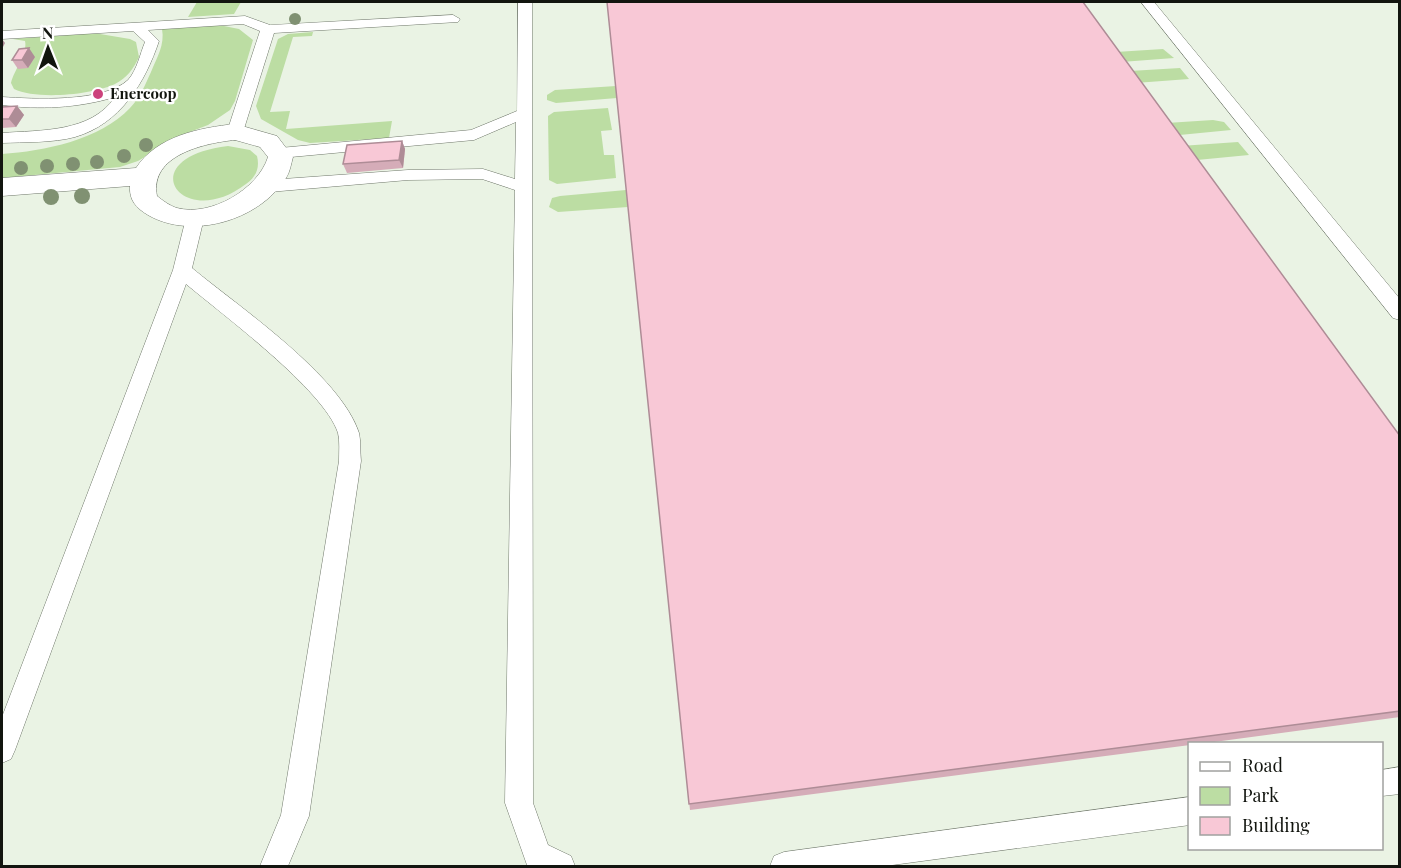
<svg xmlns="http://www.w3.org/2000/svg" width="1401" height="868" font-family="'Playfair Display',serif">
  <rect width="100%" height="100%" fill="#eaf3e4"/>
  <g fill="#bcdda3">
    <path d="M 197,2 L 241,2 L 234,14 L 188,17 Z"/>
    <path d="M 214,24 L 239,29 L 253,40 L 235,101 L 230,110 L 208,125 L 182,135 L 138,161 L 120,167 L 2,178 L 2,154 C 44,151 100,140 130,108 C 140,98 145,85 151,72 C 157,57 165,45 162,29 Z"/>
    <path d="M 313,32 L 312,36 L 293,37 L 270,112 L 290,111 L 286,129 L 392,121 L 389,138 L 310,143 L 298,140 L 261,119 L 256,106 L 278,39 L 288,34 Z"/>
    <path d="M 94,33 L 130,39 L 136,42 L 139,57 C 134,68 127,78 115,84 C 92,95 36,100 14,89 L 11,83 C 14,70 28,53 25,41 L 13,39 Z"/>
    <path d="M 1163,49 L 1174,58 L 1108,63 L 1100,53 Z"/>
    <path d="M 1180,68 L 1189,79 L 1122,84 L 1113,72 Z"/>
    <path d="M 616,86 L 617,98 L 556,103 L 547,100 L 547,95 L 555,90 Z"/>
    <path d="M 608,108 L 612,130 L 601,131 L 604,155 L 614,155 L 616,178 L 557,184 L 549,180 L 548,116 L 554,112 Z"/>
    <path d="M 1213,120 L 1224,122 L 1231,130 L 1159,137 L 1151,124 Z"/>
    <path d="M 1238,142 L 1249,155 L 1176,162 L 1166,147 Z"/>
    <path d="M 228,146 L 250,150 L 257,156 C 260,168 256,177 246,184 C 182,233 129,158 228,146 Z"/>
    <path d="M 626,190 L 628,207 L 558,212 L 549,207 L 552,198 L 560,196 Z"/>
  </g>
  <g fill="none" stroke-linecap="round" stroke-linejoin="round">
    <g stroke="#70786b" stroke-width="1">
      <g id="service">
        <path d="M 518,2 L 532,2 L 533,803 L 548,845 L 571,856 L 575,866 L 527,865 L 505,803 L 515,190 L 482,179 L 408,180 L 269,192 L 261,186 L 269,180 L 408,170 L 483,169 L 515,179 L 516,122 L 474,140 L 280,158 L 272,153 L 280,148 L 471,130 L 517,111 Z"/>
        <path d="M 1141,2 L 1154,2 L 1400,299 L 1400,320 L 1393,318 Z"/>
        <path d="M 453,15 L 460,19 L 458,22 L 274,33 L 243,132 L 235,137 L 227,132 L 260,31 L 243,24 L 148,30 L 159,41 C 145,83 120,124 75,137 C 53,143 24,142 2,143 L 2,133 C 40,130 91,133 115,97 C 78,108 39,110 2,105 L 2,97 C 33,99 103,103 128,80 C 137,70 140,54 145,42 L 133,31 L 2,39 L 2,31 L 245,16 L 270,25 Z"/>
        <path d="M 195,212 L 204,218 L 192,268 C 239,307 340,375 359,433 C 361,442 360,452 361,461 L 309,816 L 288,866 L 260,866 L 281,815 L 339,461 C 339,452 340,442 338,433 C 324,390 223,315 186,284 L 15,750 L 11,759 L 2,763 L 2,717 L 173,270 L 186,218 Z"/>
        <path d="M 1400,767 L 1400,794 L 1382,796 L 1382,770 Z"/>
        <path d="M 1190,797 L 1190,825 L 885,866 L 770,866 L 774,856 L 784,852 Z"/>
      </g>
    </g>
    <g stroke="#70786b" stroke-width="1">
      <path id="minor" d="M 235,124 L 277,136 L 293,157 C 291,164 290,172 286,178 C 259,221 191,240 148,215 C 136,208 129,200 130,186 L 2,196 L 2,178 L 136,168 C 157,136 199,128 235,124 ZM 235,140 L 260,147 L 268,157 C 258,189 211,217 177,208 C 170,206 162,200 157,196 C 149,155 205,143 235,140 Z"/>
    </g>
    <use href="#service" fill="#fff" fill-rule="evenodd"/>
    <use href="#minor" fill="#fff" fill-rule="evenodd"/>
  </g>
  <g fill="#809172">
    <circle cx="295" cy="19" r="6"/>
    <circle cx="146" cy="145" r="7"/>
    <circle cx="124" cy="156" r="7"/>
    <circle cx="97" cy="162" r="7"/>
    <circle cx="73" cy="164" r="7"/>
    <circle cx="47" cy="166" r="7"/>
    <circle cx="21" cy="168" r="7"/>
    <circle cx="82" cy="196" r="8"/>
    <circle cx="51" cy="197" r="8"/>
  </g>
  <g fill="#d5acb8">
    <path d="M 607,2 L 1400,436 L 1400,717 L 1199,744 L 1190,744 L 1190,745 L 690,810 Z"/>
    <path d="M 35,57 L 28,68 L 18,69 L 12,60 Z"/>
    <path d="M 17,106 L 24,115 L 16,127 L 2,128 L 2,107 Z"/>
    <path d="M 402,141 L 405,149 L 403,168 L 347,173 L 343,164 Z"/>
  </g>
  <g fill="#ae8c96">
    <path d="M 2,39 L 5,43 L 2,49 Z"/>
    <path d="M 29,48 L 35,57 L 28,68 L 22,60 Z"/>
    <path d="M 17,106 L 24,115 L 16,127 L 9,119 Z"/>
    <path d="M 402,141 L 405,149 L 403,168 L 399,160 Z"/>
  </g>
  <g fill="#f8c8d6" stroke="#ae8c96" stroke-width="1.5">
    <path d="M 607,2 L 1083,2 L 1400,436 L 1400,711 L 689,804 Z"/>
    <path d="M 29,48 L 22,60 L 12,60 L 19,49 Z"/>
    <path d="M 17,106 L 9,119 L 2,119 L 2,107 Z"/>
    <path d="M 402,141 L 399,160 L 343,164 L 347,145 Z"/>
  </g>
  <circle fill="#cc437c" stroke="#fff" stroke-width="2" cx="98" cy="94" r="6"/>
  <g text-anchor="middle" stroke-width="4.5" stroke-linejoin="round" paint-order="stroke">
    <g font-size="15" font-weight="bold" fill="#12150f" stroke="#fff" text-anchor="start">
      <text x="110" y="99">Enercoop</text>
    </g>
  </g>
  <rect width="1401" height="868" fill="none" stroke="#12150f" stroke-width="6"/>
  <rect x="1188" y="742" width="195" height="108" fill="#ffffff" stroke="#a0a19f" stroke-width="1.5"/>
  <rect x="1200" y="762" width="30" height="9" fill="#ffffff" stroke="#a0a19f" stroke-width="1.5"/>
  <text x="1242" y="772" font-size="18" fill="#12150f">Road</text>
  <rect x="1200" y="787" width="30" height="18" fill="#bcdda3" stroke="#a0a19f" stroke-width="1.5"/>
  <text x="1242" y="802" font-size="18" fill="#12150f">Park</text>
  <rect x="1200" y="817" width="30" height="18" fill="#f8c8d6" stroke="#a0a19f" stroke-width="1.5"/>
  <text x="1242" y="832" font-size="18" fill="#12150f">Building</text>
  <g transform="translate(48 48) rotate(359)" stroke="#ffffff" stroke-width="4.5" paint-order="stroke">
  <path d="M0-4.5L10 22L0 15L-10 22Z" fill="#12150f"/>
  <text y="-9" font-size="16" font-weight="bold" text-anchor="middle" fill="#12150f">N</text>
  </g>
</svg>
